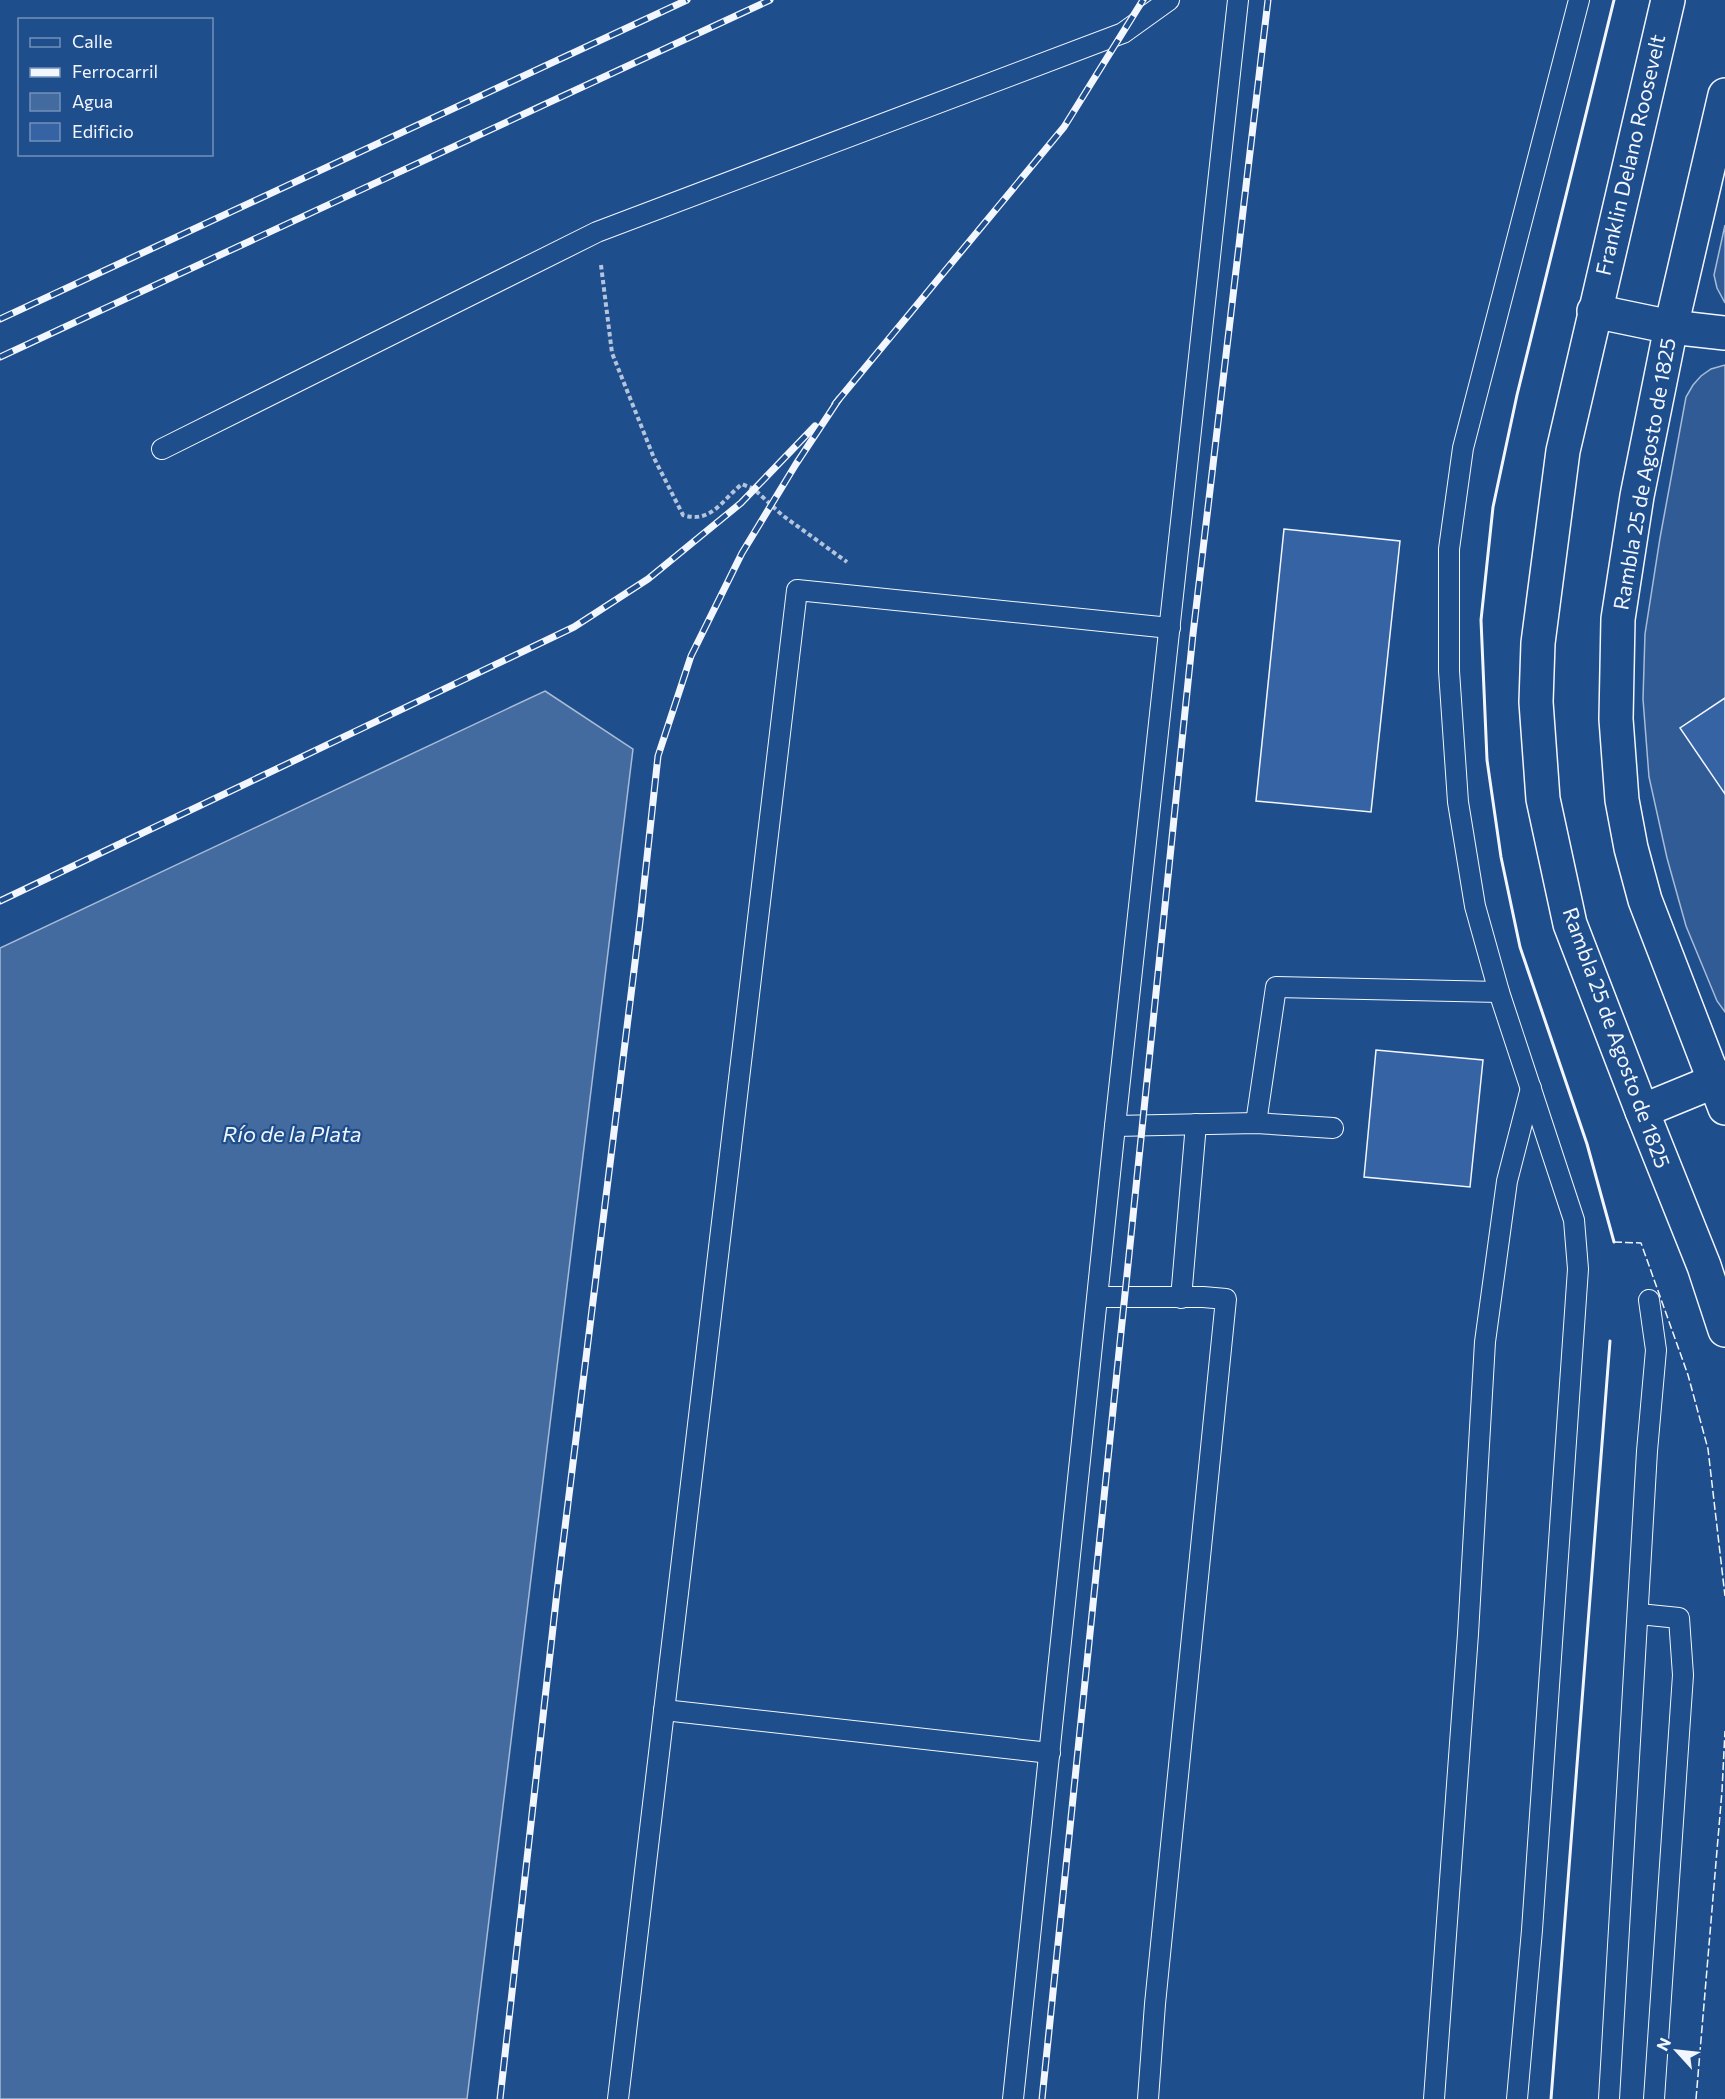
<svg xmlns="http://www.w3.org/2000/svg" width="1725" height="2099" font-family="Commissioner,sans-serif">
  <rect width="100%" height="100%" fill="#1f4e8c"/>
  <g fill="#305b95" stroke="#a8bbd7" stroke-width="1.5">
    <path d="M 1725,225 L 1725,303 L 1717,288 L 1714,275 Z"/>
    <path d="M 1725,365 L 1725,1012 L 1717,1001 L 1686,926 L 1667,858 L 1649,777 L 1643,699 L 1645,634 L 1660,538 L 1686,397 L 1693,385 L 1701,376 L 1711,369 Z"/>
  </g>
  <path fill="#446ba0" stroke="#a8bbd7" stroke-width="1.5" d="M 545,691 L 633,749 L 467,2099 L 0,2099 L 0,948 Z"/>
  <g fill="#3563a3" stroke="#f2f6ff" stroke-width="1.5">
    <path d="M 1284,529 L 1400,541 L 1371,812 L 1256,801 Z"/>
    <path d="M 1725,698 L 1725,794 L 1680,728 Z"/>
    <path d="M 1376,1050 L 1483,1060 L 1470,1187 L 1364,1177 Z"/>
  </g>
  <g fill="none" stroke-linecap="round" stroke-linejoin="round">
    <g stroke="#f2f6ff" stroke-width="22">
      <g id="lane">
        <path d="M 162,449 L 597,232 L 1123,33 L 1169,0"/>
        <path d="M 1256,1123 L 1276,987 L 1499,992"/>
        <path d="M 1115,1126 L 1256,1123 L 1333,1128"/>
        <path d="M 1098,1297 L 1203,1297 L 1226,1299 L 1155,2004 L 1148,2099"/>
        <path d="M 1181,1298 L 1196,1124"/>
        <path d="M 1639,1614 L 1679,1618 L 1683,1675 L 1654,2099"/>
        <path d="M 664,1710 L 1050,1753"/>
        <path d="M 618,2099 L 797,590 L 1170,628"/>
        <path d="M 1013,2099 L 1115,1126 L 1238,0"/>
        <path d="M 1434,2099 L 1468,1634 L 1485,1342 L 1507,1181 L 1531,1088"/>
        <path d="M 1517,2099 L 1532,1930 L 1578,1269 L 1574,1220 L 1499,992 L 1475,906 L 1458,802 L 1449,671 L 1449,549 L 1463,448 L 1579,0"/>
        <path d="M 1609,2099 L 1647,1451 L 1656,1350 L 1649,1300"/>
      </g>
    </g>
    <g stroke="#f2f6ff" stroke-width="36">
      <g id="street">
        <path d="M 1594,311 L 1671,327 L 1725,333"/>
        <path d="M 1642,1111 L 1725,1077"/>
      </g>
    </g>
    <g stroke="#f2f6ff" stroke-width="36">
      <g id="primary">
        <path d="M 1668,0 L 1563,451 L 1538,643 L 1536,702 L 1543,799 L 1570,924 L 1642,1111 L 1704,1266 L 1725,1330"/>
        <path d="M 1725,95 L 1671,327 L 1637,496 L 1618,619 L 1616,719 L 1622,800 L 1631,848 L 1645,900 L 1725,1108"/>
      </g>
    </g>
    <path stroke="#b3c4dc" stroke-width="4" stroke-dasharray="4.5 3" stroke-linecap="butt" d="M 601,265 L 612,353 L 654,458 L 683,515 C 711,524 722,500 742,484 L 754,489 L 782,515 L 847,562"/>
    <use href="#lane" stroke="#1f4e8c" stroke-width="20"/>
    <use href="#street" stroke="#1f4e8c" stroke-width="33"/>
    <use href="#primary" stroke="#1f4e8c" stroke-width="33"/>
    <g stroke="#f2f6ff" stroke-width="7">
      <g id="rail">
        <path d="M 0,319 L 687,0"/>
        <path d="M 0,357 L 770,0"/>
        <path d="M 835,404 L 1064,127 L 1143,0"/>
        <path d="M 0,901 L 574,627 L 648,579 L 741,503 L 815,426"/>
        <path d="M 500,2099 L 557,1592 L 640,922 L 658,756 L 691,656 L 742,553 L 796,464 L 839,399"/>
        <path d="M 1042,2099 L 1193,634 L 1268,0"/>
      </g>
    </g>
    <use href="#rail" stroke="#1f4e8c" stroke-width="4.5" stroke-dasharray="14" stroke-linecap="butt"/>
    <g stroke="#f2f6ff" stroke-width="1.5" stroke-dasharray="8 3" stroke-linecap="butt">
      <path d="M 1614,1242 L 1641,1243 L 1688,1375 L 1708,1449 L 1725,1596"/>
      <path d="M 1696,2099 L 1722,1791 L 1725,1731"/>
    </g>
    <g stroke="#f2f6ff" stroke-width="3">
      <path d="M 1614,1242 L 1587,1144 L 1520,947 L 1501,857 L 1487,760 L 1481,620 L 1493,507 L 1517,395 L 1614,0"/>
      <path d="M 1551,2099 L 1610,1341"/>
    </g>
  </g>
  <g text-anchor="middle" stroke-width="4.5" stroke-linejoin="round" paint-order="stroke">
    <g font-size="21" fill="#f2f6ff" stroke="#1f4e8c">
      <text transform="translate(1631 155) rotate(-77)" y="7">Franklin Delano Roosevelt</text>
      <text transform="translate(1645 474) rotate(-80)" y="7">Rambla 25 de Agosto de 1825</text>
      <text transform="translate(1616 1038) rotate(70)" y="7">Rambla 25 de Agosto de 1825</text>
    </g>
    <g font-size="22" font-style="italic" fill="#f2f6ff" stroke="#1f4e8c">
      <text x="292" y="1142">Río de la Plata</text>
    </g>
  </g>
  <rect x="18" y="18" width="195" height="138" fill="#1f4e8c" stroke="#7391ba" stroke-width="1.5"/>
  <rect x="30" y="38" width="30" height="9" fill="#1f4e8c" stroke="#7391ba" stroke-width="1.5"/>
  <text x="72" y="48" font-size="18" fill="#f2f6ff">Calle</text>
  <rect x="30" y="68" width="30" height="9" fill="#f2f6ff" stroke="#7391ba" stroke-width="1.5"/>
  <text x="72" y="78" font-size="18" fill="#f2f6ff">Ferrocarril</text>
  <rect x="30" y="93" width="30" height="18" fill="#446ba0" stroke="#7391ba" stroke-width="1.5"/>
  <text x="72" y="108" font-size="18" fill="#f2f6ff">Agua</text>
  <rect x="30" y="123" width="30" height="18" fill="#3563a3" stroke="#7391ba" stroke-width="1.5"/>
  <text x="72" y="138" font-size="18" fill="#f2f6ff">Edificio</text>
  <g transform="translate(1677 2051) rotate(297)" stroke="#1f4e8c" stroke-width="4.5" paint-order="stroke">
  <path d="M0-4.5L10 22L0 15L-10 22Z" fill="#f2f6ff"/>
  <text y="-9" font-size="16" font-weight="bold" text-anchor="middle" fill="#f2f6ff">N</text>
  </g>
</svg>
